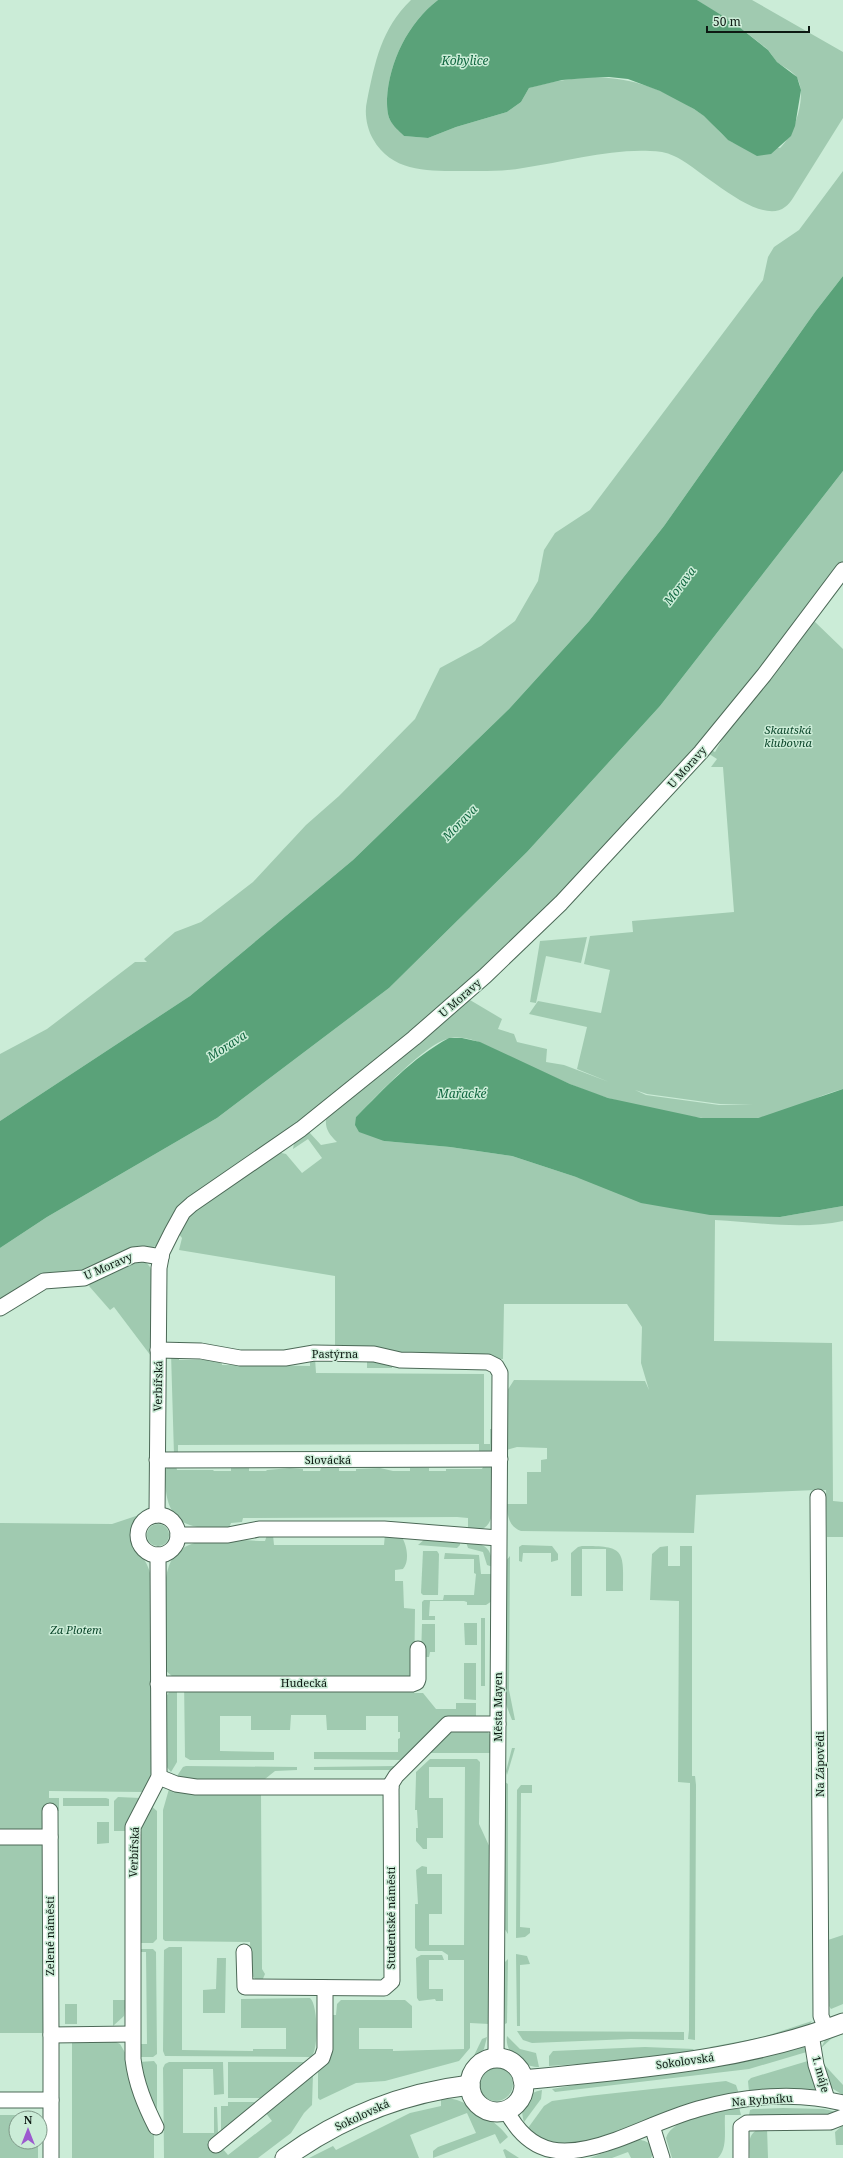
<svg xmlns="http://www.w3.org/2000/svg" width="843" height="2158" font-family="'Noto Serif',serif">
  <rect width="100%" height="100%" fill="#cbecd7"/>
  <g fill="#a0cab0" fill-rule="evenodd">
    <path d="M 411,0 L 438,0 C 408,23 389,62 387,99 C 387,105 387,114 390,120 C 393,126 400,131 404,136 L 428,138 L 456,127 L 507,112 L 521,102 L 529,88 C 596,69 645,75 703,115 C 714,123 723,140 737,144 C 750,148 766,146 780,148 C 794,135 808,95 797,78 C 794,72 784,67 778,63 C 774,59 771,53 767,49 C 745,30 721,16 697,0 L 752,0 L 843,52 L 843,118 L 793,198 C 791,201 788,205 785,207 C 759,228 698,166 674,156 C 666,152 658,151 650,151 C 608,149 565,162 523,168 C 501,172 479,171 457,171 C 425,171 391,171 373,139 C 367,129 364,113 367,101 C 375,62 381,29 411,0 Z"/>
    <path d="M 843,171 L 843,276 L 815,312 L 664,526 L 589,621 L 509,709 L 353,860 L 190,996 L 0,1121 L 0,1054 L 47,1029 L 135,962 L 147,962 L 144,959 L 175,932 L 201,922 L 253,882 L 306,825 L 339,796 L 415,719 L 440,668 L 481,646 L 515,621 L 538,581 L 544,550 L 555,533 L 590,510 L 763,280 L 768,257 L 774,247 L 799,230 Z"/>
    <path d="M 843,471 L 843,565 L 793,632 L 639,814 L 486,969 L 318,1110 L 187,1202 L 156,1246 L 0,1304 L 0,1248 L 47,1217 L 217,1118 L 389,988 L 527,852 L 660,706 Z"/>
    <path d="M 814,621 L 843,649 L 843,1089 C 814,1096 787,1115 757,1118 C 711,1124 652,1111 608,1098 C 574,1088 542,1071 510,1057 C 491,1049 473,1035 451,1038 C 427,1041 374,1099 356,1117 L 384,1141 L 450,1147 L 512,1156 L 576,1177 L 780,1217 L 843,1206 L 843,1221 C 801,1230 757,1222 715,1220 L 714,1341 L 832,1343 L 833,1501 L 843,1502 L 843,1537 L 827,1537 L 826,1490 L 816,1490 L 696,1495 L 694,1533 L 521,1531 C 509,1527 507,1515 507,1504 L 527,1504 L 527,1472 L 541,1472 L 541,1460 L 547,1459 L 547,1448 L 517,1447 L 506,1450 L 507,1391 L 514,1380 L 645,1381 L 649,1390 L 641,1363 L 642,1327 L 627,1304 L 504,1304 L 503,1359 L 400,1357 L 395,1355 L 393,1350 L 335,1349 L 335,1276 L 179,1250 L 182,1238 L 178,1233 L 195,1206 L 277,1152 L 286,1154 L 302,1173 L 322,1158 L 308,1139 L 293,1149 L 294,1143 L 309,1132 L 321,1145 L 337,1142 C 329,1134 325,1129 326,1118 L 421,1037 L 428,1036 L 470,1000 L 502,1019 L 498,1029 L 514,1034 L 517,1042 L 547,1049 L 546,1062 L 564,1065 L 609,1082 L 577,1069 L 587,1027 L 529,1014 L 538,1001 L 601,1013 L 610,970 L 584,964 L 590,936 L 633,932 L 632,921 L 734,912 L 723,767 L 711,767 L 717,759 L 706,752 L 709,749 L 715,752 L 728,729 ZM 635,1090 L 647,1094 L 720,1104 L 753,1104 L 719,1105 L 646,1095 Z"/>
    <path d="M 587,937 L 581,963 L 546,956 L 536,1003 L 530,1002 L 540,941 Z"/>
    <path d="M 136,1260 C 146,1262 150,1263 152,1274 L 151,1356 L 114,1307 L 110,1310 L 89,1286 L 91,1282 Z"/>
    <path d="M 171,1353 L 179,1353 L 179,1360 L 221,1360 L 222,1365 L 310,1366 L 310,1358 L 315,1358 L 316,1373 L 484,1374 L 484,1444 L 490,1444 L 490,1429 L 492,1429 L 493,1449 L 491,1452 L 479,1454 L 479,1444 L 178,1445 L 178,1454 L 174,1455 Z"/>
    <path d="M 367,1359 L 377,1360 L 377,1363 L 392,1363 L 392,1368 L 367,1368 Z"/>
    <path d="M 171,1464 L 176,1466 L 177,1470 L 213,1470 L 214,1471 L 231,1471 L 231,1468 L 249,1468 L 249,1471 L 266,1471 L 267,1470 L 290,1468 L 303,1469 L 303,1471 L 320,1471 L 321,1468 L 339,1468 L 339,1471 L 356,1471 L 356,1469 L 380,1468 L 393,1471 L 410,1471 L 410,1468 L 429,1468 L 429,1471 L 446,1471 L 446,1469 L 482,1469 L 484,1465 L 490,1466 L 493,1470 C 493,1485 498,1520 484,1528 C 479,1531 473,1530 468,1531 L 468,1518 L 457,1517 L 243,1518 L 242,1522 L 231,1523 L 229,1528 C 181,1531 164,1520 165,1470 Z"/>
    <path d="M 142,1514 C 121,1544 145,1549 151,1576 L 152,1771 L 144,1792 L 49,1791 L 49,1798 L 59,1798 L 59,1811 L 46,1811 L 43,1830 L 0,1833 L 0,1523 L 112,1524 Z"/>
    <circle cx="158" cy="1535" r="11"/>
    <path d="M 385,1534 L 401,1536 C 407,1544 410,1561 403,1569 L 395,1570 L 395,1581 L 403,1581 L 404,1608 L 415,1609 L 414,1693 L 423,1693 L 436,1709 L 456,1709 L 456,1703 L 476,1703 L 476,1717 L 403,1760 L 314,1759 L 314,1752 L 398,1752 L 398,1739 L 400,1738 L 400,1732 L 398,1732 L 398,1716 L 366,1716 L 366,1730 L 327,1730 L 326,1715 L 291,1715 L 290,1730 L 251,1730 L 251,1716 L 220,1716 L 220,1751 L 274,1752 L 274,1760 L 190,1760 L 185,1757 L 184,1678 L 173,1677 L 165,1670 C 165,1642 159,1585 171,1561 C 174,1554 182,1548 189,1545 C 211,1536 241,1541 265,1541 L 267,1535 L 273,1535 L 274,1545 L 384,1545 Z"/>
    <path d="M 425,1539 L 460,1541 L 460,1545 L 457,1548 L 418,1545 Z"/>
    <path d="M 466,1542 C 486,1544 491,1547 493,1567 L 487,1565 L 483,1552 L 468,1548 Z"/>
    <path d="M 522,1545 L 552,1546 L 558,1554 L 558,1560 L 551,1562 L 551,1553 L 523,1553 L 522,1562 L 519,1561 L 519,1547 Z"/>
    <path d="M 582,1546 C 624,1546 624,1549 623,1591 L 606,1591 L 606,1549 L 582,1549 L 582,1596 L 571,1596 L 571,1553 L 578,1547 Z"/>
    <path d="M 668,1546 L 668,1566 L 680,1566 L 680,1546 L 692,1546 L 692,1776 L 695,1776 L 696,1785 L 695,2040 L 688,2039 L 689,2030 L 690,1783 L 678,1782 L 679,1601 L 650,1600 L 652,1554 L 660,1547 Z"/>
    <path d="M 423,1551 L 437,1551 L 439,1554 L 438,1595 L 423,1595 L 421,1593 Z"/>
    <path d="M 445,1553 L 479,1555 L 481,1574 L 492,1574 L 492,1601 L 486,1605 L 467,1605 L 467,1602 L 464,1601 L 430,1601 L 429,1616 L 435,1616 L 435,1620 L 422,1620 L 422,1602 L 424,1600 L 443,1600 L 444,1595 L 474,1595 L 476,1574 L 474,1573 L 474,1559 L 444,1559 Z"/>
    <path d="M 510,1556 L 509,1690 L 515,1720 L 512,1720 L 505,1702 L 505,1562 Z"/>
    <rect x="481" y="1618" width="4" height="68"/>
    <path d="M 464,1623 L 477,1623 L 477,1645 L 465,1645 Z"/>
    <path d="M 422,1624 L 435,1624 L 435,1652 L 430,1652 L 429,1657 L 421,1657 Z"/>
    <path d="M 464,1663 L 476,1663 L 476,1700 L 464,1699 Z"/>
    <path d="M 177,1689 L 177,1762 L 171,1772 L 166,1766 L 165,1698 L 170,1691 Z"/>
    <path d="M 486,1730 L 492,1737 L 491,1753 L 428,1753 L 448,1732 Z"/>
    <path d="M 512,1748 L 515,1748 L 507,1775 L 506,1771 Z"/>
    <path d="M 430,1759 L 477,1759 L 480,1762 L 479,1824 L 491,1850 L 489,2024 L 470,2023 L 470,2048 L 459,2061 L 385,2081 L 356,2083 L 320,2100 L 318,2098 L 318,2070 L 329,2015 L 336,2015 L 337,2004 L 341,2000 L 405,2000 L 412,2006 L 412,2028 L 359,2028 L 359,2049 L 393,2049 L 393,2051 L 464,2049 L 464,1960 L 448,1960 L 448,1955 L 442,1951 L 418,1951 L 415,1948 L 415,1904 L 418,1904 L 416,1870 L 422,1866 L 427,1867 L 427,1874 L 442,1874 L 442,1914 L 429,1914 L 429,1945 L 464,1945 L 465,1767 L 429,1767 L 429,1798 L 443,1798 L 443,1838 L 427,1838 L 427,1849 L 423,1849 L 416,1841 L 416,1828 L 418,1828 L 417,1810 L 415,1810 L 416,1776 L 416,1772 Z"/>
    <path d="M 186,1766 L 297,1767 L 297,1770 L 275,1771 L 265,1779 L 200,1780 L 177,1776 L 183,1767 Z"/>
    <path d="M 396,1766 L 393,1770 L 314,1770 L 314,1767 Z"/>
    <path d="M 505,1782 L 508,1784 L 508,1934 L 504,1928 Z"/>
    <path d="M 521,1785 L 532,1785 L 532,1793 L 521,1793 L 520,1927 L 530,1928 L 530,1933 L 525,1937 L 516,1938 L 517,1790 Z"/>
    <path d="M 169,1789 L 261,1792 L 262,1969 L 265,1974 L 262,1981 L 256,1980 L 251,1974 L 250,1942 L 165,1941 L 163,1939 L 163,1810 Z"/>
    <path d="M 118,1797 L 140,1798 L 128,1831 L 114,1831 L 114,1801 Z"/>
    <path d="M 63,1798 L 106,1798 L 109,1799 L 109,1806 L 63,1806 Z"/>
    <path d="M 150,1805 L 157,1811 L 157,1939 L 153,1943 L 140,1943 L 140,1832 Z"/>
    <path d="M 97,1822 L 109,1822 L 109,1843 L 97,1844 Z"/>
    <path d="M 0,1842 L 40,1844 L 44,1847 L 48,2033 L 0,2033 Z"/>
    <path d="M 843,1935 L 843,2004 L 831,2009 L 829,2006 L 828,1940 Z"/>
    <path d="M 182,1947 L 182,2050 L 253,2051 L 253,2049 L 286,2049 L 286,2028 L 241,2028 L 241,1999 L 310,1998 C 318,2004 319,2051 311,2057 L 165,2056 L 163,2051 L 164,1950 L 169,1947 Z"/>
    <path d="M 139,1949 L 153,1949 L 156,1952 L 157,2054 L 153,2057 L 139,2057 L 139,2047 L 141,2044 L 147,2044 L 146,1952 L 140,1952 Z"/>
    <path d="M 516,1954 L 527,1956 L 530,1964 L 520,1965 L 520,2026 L 517,2026 Z"/>
    <path d="M 421,1955 L 442,1955 L 444,1960 L 429,1960 L 429,1989 L 443,1989 L 443,2001 L 436,2001 L 435,1999 L 419,2001 L 417,1998 L 416,1958 Z"/>
    <path d="M 217,1958 L 226,1958 L 225,2013 L 203,2013 L 203,1990 L 216,1989 Z"/>
    <path d="M 508,1959 L 507,2023 L 505,2024 L 503,1964 Z"/>
    <path d="M 113,2000 L 126,2000 L 124,2016 L 113,2026 Z"/>
    <rect x="65" y="2004" width="12" height="20"/>
    <path d="M 812,2021 L 808,2026 L 754,2041 L 711,2049 L 710,2047 L 763,2037 Z"/>
    <path d="M 843,2030 L 843,2034 L 831,2039 L 821,2048 L 826,2038 Z"/>
    <path d="M 517,2031 L 684,2032 L 684,2040 L 631,2039 L 532,2043 L 523,2040 Z"/>
    <path d="M 507,2036 L 520,2049 L 536,2053 L 539,2067 C 524,2067 504,2054 507,2036 Z"/>
    <path d="M 487,2037 L 484,2049 L 470,2064 L 482,2039 Z"/>
    <path d="M 72,2041 L 114,2041 L 120,2044 L 127,2056 L 149,2125 L 154,2135 L 154,2158 L 72,2158 Z"/>
    <path d="M 807,2045 L 810,2051 L 749,2069 L 555,2092 L 552,2089 Z"/>
    <path d="M 645,2047 L 694,2049 L 691,2052 L 625,2061 L 549,2066 L 549,2056 L 553,2051 Z"/>
    <path d="M 811,2060 L 817,2091 L 749,2092 L 748,2081 L 751,2078 Z"/>
    <path d="M 820,2060 L 843,2085 L 843,2095 L 830,2087 Z"/>
    <path d="M 154,2061 L 157,2065 L 157,2115 L 145,2088 L 139,2062 Z"/>
    <path d="M 169,2062 L 223,2062 L 224,2094 L 214,2095 L 213,2069 L 183,2069 L 183,2133 L 214,2133 L 214,2107 L 217,2107 L 218,2133 L 223,2134 L 222,2148 L 228,2155 L 272,2121 L 265,2112 L 313,2074 L 312,2105 L 304,2113 L 291,2133 L 258,2158 L 164,2158 L 163,2068 L 165,2064 Z"/>
    <path d="M 228,2062 L 305,2062 L 261,2098 L 228,2098 Z"/>
    <circle cx="496" cy="2084" r="17"/>
    <path d="M 726,2081 L 736,2085 L 739,2094 L 573,2147 L 541,2141 L 528,2128 L 544,2106 L 552,2101 L 588,2096 Z"/>
    <path d="M 542,2090 L 541,2099 L 524,2122 C 519,2107 525,2093 542,2090 Z"/>
    <path d="M 441,2099 C 446,2099 451,2098 457,2100 C 470,2104 501,2125 508,2137 L 500,2144 L 495,2134 L 433,2158 L 433,2151 L 438,2147 L 476,2133 L 467,2113 L 410,2135 L 419,2158 L 309,2158 L 333,2146 L 336,2150 L 410,2113 L 441,2106 Z"/>
    <path d="M 228,2102 L 261,2102 L 227,2130 L 221,2130 L 221,2106 L 228,2106 Z"/>
    <path d="M 739,2107 L 741,2115 L 725,2115 C 724,2129 728,2148 718,2158 L 672,2158 L 666,2138 C 672,2117 721,2111 739,2107 Z"/>
    <path d="M 783,2108 L 824,2109 L 837,2112 L 833,2115 L 749,2115 L 750,2110 L 753,2109 Z"/>
    <path d="M 0,2115 L 38,2115 L 38,2118 L 16,2118 L 16,2142 L 38,2142 L 38,2158 L 0,2158 Z"/>
    <path d="M 843,2125 L 843,2154 L 843,2145 L 836,2145 L 835,2132 Z"/>
    <path d="M 761,2128 L 767,2128 L 768,2158 L 750,2158 C 750,2143 746,2134 761,2128 Z"/>
    <path d="M 638,2140 C 647,2139 658,2148 651,2158 L 631,2158 L 628,2152 L 612,2158 L 590,2158 Z"/>
    <path d="M 505,2149 L 519,2158 L 506,2158 L 503,2150 Z"/>
  </g>
  <g fill="#5aa279">
    <path d="M 438,0 L 697,0 L 734,23 L 768,50 L 777,62 L 797,77 L 801,90 L 795,126 L 791,136 L 771,154 L 757,156 L 728,140 L 704,116 L 694,109 L 660,91 L 628,79 L 609,77 L 587,78 L 562,80 L 529,88 L 521,102 L 507,112 L 456,127 L 428,138 L 404,136 C 399,131 393,126 390,120 C 387,114 387,105 387,99 C 389,62 408,23 438,0 Z"/>
    <path d="M 843,276 L 843,471 L 660,706 L 527,852 L 389,988 L 217,1118 L 47,1217 L 0,1248 L 0,1121 L 190,996 L 353,860 L 509,709 L 589,621 L 664,526 L 815,312 Z"/>
    <path d="M 449,1038 L 462,1038 L 480,1042 L 570,1084 L 608,1098 L 701,1118 L 758,1118 L 843,1089 L 843,1206 L 780,1217 L 710,1215 L 641,1203 L 576,1177 L 512,1156 L 450,1147 L 384,1141 L 359,1132 L 355,1125 L 356,1117 C 385,1088 412,1058 449,1038 Z"/>
  </g>
  <g fill="none" stroke-linecap="round" stroke-linejoin="round">
    <g stroke="#4c6957" stroke-width="17">
      <g id="minor">
        <path d="M 0,1308 L 44,1281 L 84,1278 L 133,1255 L 143,1254 L 161,1257"/>
        <path d="M 158,1350 L 201,1351 L 240,1358 L 285,1358 L 314,1353 L 374,1354 L 400,1360 L 488,1362 L 496,1366 L 500,1373 L 496,2058"/>
        <path d="M 157,1460 L 500,1459"/>
        <path d="M 818,1497 L 821,2016 L 826,2029"/>
        <circle cx="158" cy="1535" r="20"/>
        <path d="M 157,1515 L 159,1268 L 162,1252 L 172,1232 L 183,1212 L 192,1204 L 301,1129 L 414,1038 L 485,976 L 561,903 L 701,752 L 764,675 L 843,570"/>
        <path d="M 178,1535 L 228,1535 L 259,1529 L 384,1529 L 498,1538"/>
        <path d="M 158,1684 L 412,1684 L 417,1682 L 418,1679 L 418,1649"/>
        <path d="M 159,1777 L 176,1784 L 196,1787 L 391,1787"/>
        <path d="M 50,1811 L 51,2035 L 132,2034"/>
        <path d="M 0,1837 L 50,1837"/>
        <path d="M 244,1952 L 245,1987 L 384,1988 L 392,1981 L 391,1784 L 396,1776 L 448,1724 L 498,1724"/>
        <path d="M 811,2034 L 816,2065 L 827,2099"/>
        <path d="M 51,2035 L 51,2158"/>
        <path d="M 0,2100 L 51,2100"/>
        <path d="M 506,2110 C 531,2158 566,2158 616,2140 C 643,2130 670,2117 698,2109 C 743,2096 797,2091 843,2103"/>
        <path d="M 652,2126 L 662,2158"/>
        <path d="M 156,2127 C 145,2105 136,2084 133,2059 L 133,1827 L 159,1777 L 158,1555"/>
        <path d="M 216,2145 L 322,2058 L 325,2049 L 325,1988"/>
        <path d="M 741,2158 L 741,2127 L 747,2123 L 830,2122 L 843,2117"/>
      </g>
    </g>
    <g stroke="#4c6957" stroke-width="21">
      <g id="major">
        <circle cx="497" cy="2085" r="27"/>
        <path d="M 523,2080 C 630,2069 742,2062 843,2023"/>
        <path d="M 285,2158 C 340,2118 402,2093 470,2085"/>
      </g>
    </g>
    <use href="#minor" stroke="#fff" stroke-width="15"/>
    <use href="#major" stroke="#fff" stroke-width="19"/>
  </g>
  <g text-anchor="middle" stroke-width="3" stroke-linejoin="round" paint-order="stroke">
    <g font-size="11" font-style="italic" fill="#0c462b" stroke="#cbecd7">
      <text x="788" y="734">Skautská<tspan x="788" dy="13">klubovna</tspan></text>
      <text x="76" y="1634">Za Plotem</text>
    </g>
    <g font-size="11" fill="#0d1912" stroke="#cbecd7">
      <text transform="translate(687 767) rotate(-48)" y="4">U Moravy</text>
      <text transform="translate(460 998) rotate(-41)" y="4">U Moravy</text>
      <text transform="translate(108 1266) rotate(-23)" y="4">U Moravy</text>
      <text x="335" y="1358">Pastýrna</text>
      <text transform="translate(158 1386) rotate(-89)" y="4">Verbířská</text>
      <text x="328" y="1464">Slovácká</text>
      <text x="304" y="1687">Hudecká</text>
      <text transform="translate(498 1707) rotate(-90)" y="4">Města Mayen</text>
      <text transform="translate(820 1764) rotate(-90)" y="4">Na Zápovědi</text>
      <text transform="translate(134 1852) rotate(-88)" y="4">Verbířská</text>
      <text transform="translate(391 1918) rotate(-90)" y="4">Studentské náměstí</text>
      <text transform="translate(50 1936) rotate(-90)" y="4">Zelené náměstí</text>
      <text transform="translate(685 2061) rotate(-8)" y="4">Sokolovská</text>
      <text transform="translate(821 2074) rotate(75)" y="4">1. máje</text>
      <text transform="translate(762 2100) rotate(-4)" y="4">Na Rybníku</text>
      <text transform="translate(362 2115) rotate(-25)" y="4">Sokolovská</text>
    </g>
    <g font-size="12" font-style="italic" fill="#116740" stroke="#cbecd7">
      <text x="465" y="65">Kobylice</text>
      <text transform="translate(680 586) rotate(-53)" y="4">Morava</text>
      <text transform="translate(460 823) rotate(-46)" y="4">Morava</text>
      <text transform="translate(227 1046) rotate(-33)" y="4">Morava</text>
      <text x="462" y="1098">Mařacké</text>
    </g>
  </g>
  <g transform="translate(28 2130)"><circle r="19" fill="#cbecd7" stroke="#7f9888"/>
  <path d="M0-3L7 15L0 10L-7 15Z" fill="#9c5acf"/>
  <text y="-6" font-size="11" font-weight="bold" text-anchor="middle" fill="#0d1912">N</text>
  </g>
  <path d="M707 26v6h102v-6" fill="none" stroke="#0d1912" stroke-width="2"/>
  <text x="713" y="26" font-size="12" fill="#0d1912" stroke="#cbecd7" stroke-width="3" paint-order="stroke">50 m</text>
</svg>
